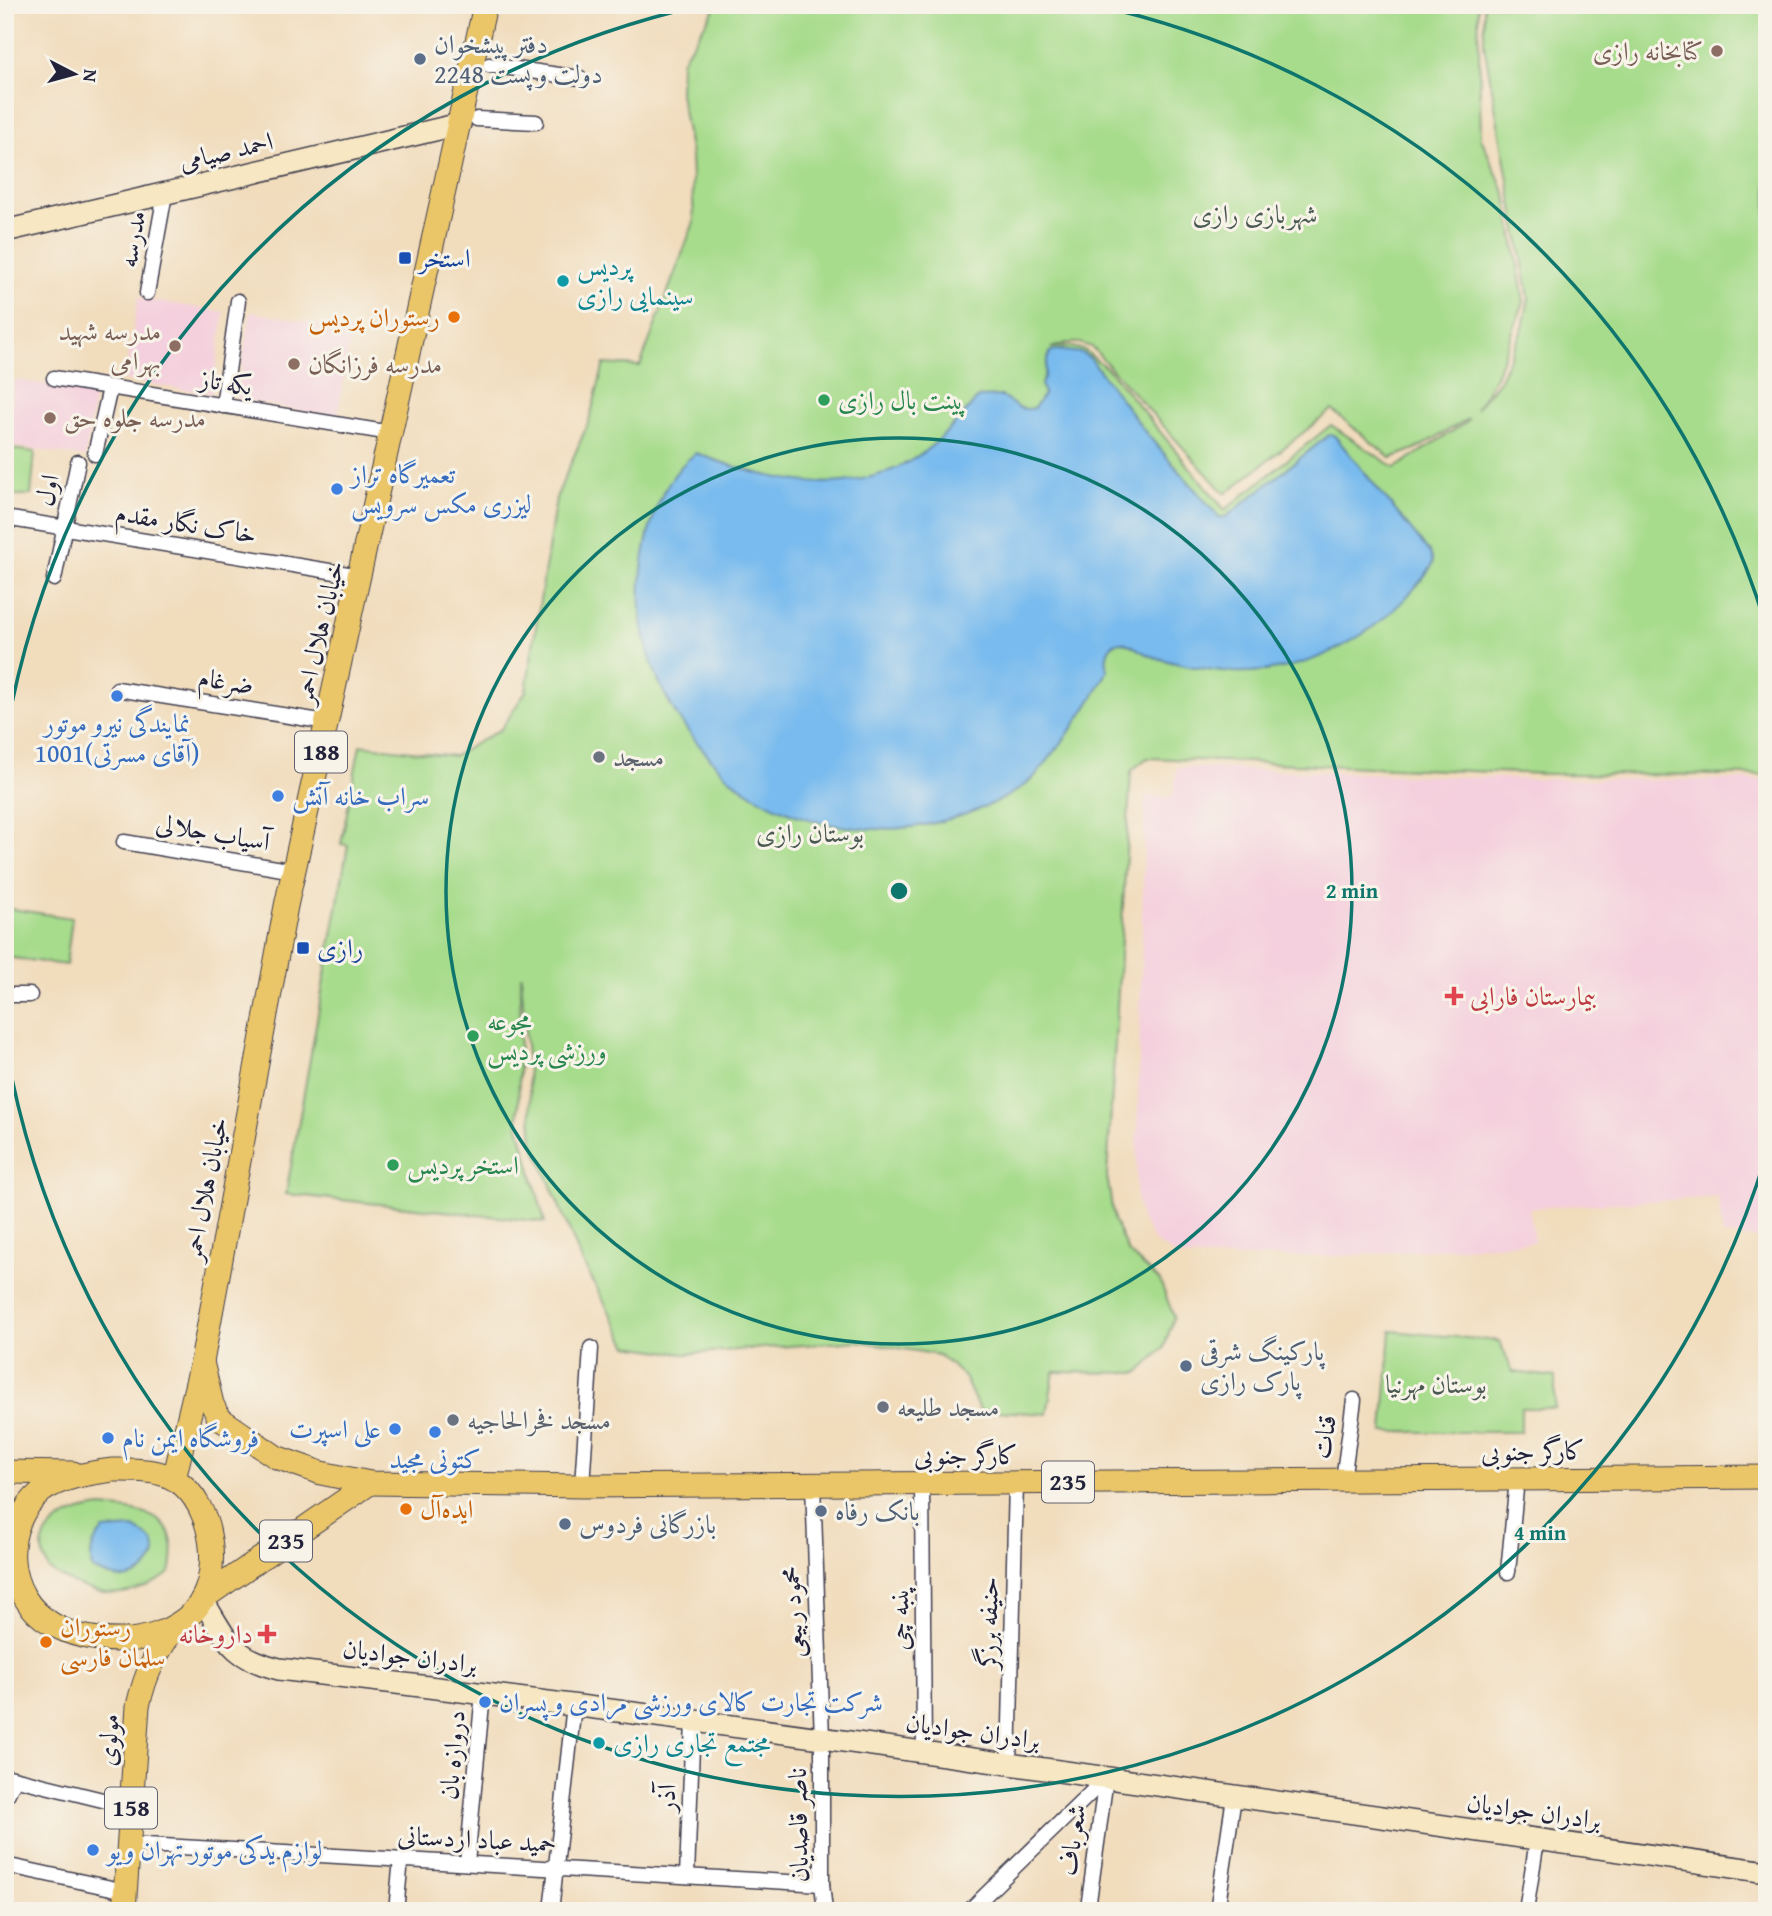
<svg xmlns="http://www.w3.org/2000/svg" width="1772" height="1916" font-family="'Gentium Book Plus',Amiri,serif">
  <rect width="100%" height="100%" fill="#f7f3e8"/>
  <filter id="ink" filterUnits="userSpaceOnUse"><feTurbulence type="fractalNoise" baseFrequency=".0143" numOctaves="2"/><feDisplacementMap in="SourceGraphic" scale="14" xChannelSelector="R" yChannelSelector="G"/><feConvolveMatrix kernelMatrix="1 2 1 2 8 2 1 2 1" color-interpolation-filters="sRGB"/></filter>
  <filter id="wash" filterUnits="userSpaceOnUse"><feTurbulence type="fractalNoise" baseFrequency=".00686" numOctaves="4" result="noise"/><feDisplacementMap in="SourceGraphic" scale="28" xChannelSelector="R" yChannelSelector="G"/><feGaussianBlur stdDeviation="1.57" result="paint"/><feColorMatrix in="noise" values="0 0 0 0 0 0 0 0 0 0 0 0 0 0 0 0 0 1.4 0 .05"/><feComposite in="paint" operator="in"/></filter>
  <g filter="url(#wash)">
    <rect width="100%" height="100%" fill="#f1dcbc"/>
    <g fill="#f4cfdd">
      <path d="M 138,298 L 224,312 L 212,394 L 125,380 Z"/>
      <path d="M 251,312 L 352,330 L 337,417 L 236,399 Z"/>
      <path d="M 15,380 L 95,392 L 85,457 L 5,445 Z"/>
      <path d="M 1177,767 L 1526,779 L 1767,780 L 1767,1240 L 1723,1235 L 1718,1197 L 1529,1208 L 1534,1242 L 1338,1256 L 1201,1258 L 1176,1256 L 1154,1241 L 1141,1219 L 1136,1195 L 1145,796 L 1169,797 L 1174,792 Z"/>
    </g>
    <g fill="#a7dc8c" stroke="#647f64" stroke-width="2" fill-rule="evenodd">
      <path d="M 717,5 L 1478,5 L 1481,138 L 1506,195 L 1524,302 L 1496,376 L 1476,409 L 1499,381 L 1523,328 L 1529,298 L 1484,44 L 1484,5 L 1767,5 L 1767,775 L 1546,774 L 1147,758 L 1131,771 L 1107,1176 L 1114,1220 L 1128,1252 L 1160,1281 L 1174,1317 L 1164,1348 L 1138,1373 L 1054,1372 L 1047,1414 L 979,1410 L 964,1376 L 939,1355 L 858,1341 L 684,1354 L 628,1346 L 581,1259 L 533,1142 L 521,975 L 518,1123 L 545,1222 L 286,1194 L 348,845 L 341,844 L 360,745 L 454,756 L 501,729 L 511,714 L 526,691 L 556,498 L 589,421 L 604,364 L 640,366 L 694,222 L 691,155 L 680,93 L 681,62 ZM 1066,343 L 1079,343 L 1092,347 L 1225,494 L 1332,410 L 1391,458 L 1418,448 L 1469,418 L 1465,423 L 1395,468 L 1331,425 L 1225,510 L 1109,370 L 1084,350 L 1068,346 L 1051,348 Z"/>
      <path d="M 5,448 L 35,452 L 31,495 L 5,495 Z"/>
      <path d="M 5,908 L 72,918 L 66,965 L 5,957 Z"/>
      <path d="M 1391,1331 L 1499,1341 L 1513,1372 L 1555,1377 L 1555,1408 L 1521,1408 L 1521,1432 L 1383,1432 Z"/>
      <path d="M 102,1507 C 149,1511 183,1516 170,1573 C 126,1604 92,1597 49,1570 C 47,1564 42,1555 42,1549 C 43,1521 79,1509 102,1507 Z"/>
    </g>
    <g fill="#79bbee" stroke="#4e6e94" stroke-width="2">
      <path d="M 1059,350 L 1082,353 L 1091,359 L 1147,434 L 1219,517 L 1226,517 L 1329,435 L 1334,435 L 1430,553 L 1433,561 L 1432,566 C 1387,630 1314,675 1234,672 C 1206,670 1178,665 1151,656 C 1142,653 1131,643 1122,642 C 1106,642 1105,659 1108,670 C 1093,700 1074,727 1053,754 C 1047,761 1040,772 1033,778 C 1009,800 973,813 943,821 C 869,840 787,825 728,777 C 720,770 713,761 706,753 C 654,695 630,627 645,549 C 652,513 666,475 696,453 C 774,483 862,505 934,444 C 950,430 964,413 979,397 L 1002,396 C 1013,404 1020,412 1034,408 L 1044,394 L 1041,384 C 1048,373 1044,360 1051,351 Z"/>
      <path d="M 134,1528 C 140,1532 148,1536 152,1541 C 162,1557 144,1575 129,1578 C 117,1580 103,1574 92,1569 C 89,1552 92,1543 103,1530 Z"/>
    </g>
  </g>
  <g filter="url(#ink)">
    <g fill="none" stroke-linecap="round" stroke-linejoin="round">
      <g stroke="#413e4e" stroke-width="17">
        <g id="street">
          <path d="M 489,65 L 580,78"/>
          <path d="M 477,119 L 536,122"/>
          <path d="M 147,293 L 165,194"/>
          <path d="M 54,378 L 391,433"/>
          <path d="M 223,406 L 238,301"/>
          <path d="M 95,454 L 110,388"/>
          <path d="M 5,518 L 360,576"/>
          <path d="M 54,579 L 78,462"/>
          <path d="M 117,689 L 327,722"/>
          <path d="M 124,842 L 294,871"/>
          <path d="M 5,995 L 30,995"/>
          <path d="M 1343,1480 L 1354,1400"/>
          <path d="M 922,1483 L 924,1753"/>
          <path d="M 813,1484 L 822,1739 L 822,1884 L 825,1911"/>
          <path d="M 582,1486 L 591,1348"/>
          <path d="M 1508,1572 L 1517,1479"/>
          <path d="M 1009,1765 L 1016,1483"/>
          <path d="M 5,1776 L 131,1807"/>
          <path d="M 7,1795 L 15,1779"/>
          <path d="M 128,1844 L 822,1884"/>
          <path d="M 467,1863 L 483,1693"/>
          <path d="M 5,1865 L 125,1891"/>
          <path d="M 687,1876 L 693,1721"/>
          <path d="M 396,1911 L 401,1859"/>
          <path d="M 551,1911 L 574,1705"/>
          <path d="M 969,1911 L 1106,1778"/>
          <path d="M 1085,1911 L 1088,1908 L 1106,1778"/>
          <path d="M 1217,1911 L 1234,1797"/>
          <path d="M 1526,1911 L 1537,1840"/>
        </g>
      </g>
      <g stroke="#413e4e" stroke-width="24">
        <g id="secondary">
          <path d="M 5,231 L 460,124"/>
          <path d="M 202,1599 C 227,1639 230,1657 279,1669 C 776,1727 1271,1802 1767,1872"/>
        </g>
      </g>
      <g stroke="#413e4e" stroke-width="25">
        <g id="primary">
          <path d="M 202,1362 L 212,1404 L 219,1418 L 276,1457 L 321,1473 L 370,1483 L 582,1486 L 1767,1477"/>
          <path d="M 113,1470 C 133,1470 158,1469 176,1480 C 214,1504 225,1580 192,1613 C 173,1631 145,1641 119,1640 C 96,1640 72,1636 52,1624 C 3,1596 0,1525 42,1491 C 62,1477 90,1473 113,1470 Z"/>
          <path d="M 5,1472 L 73,1473"/>
          <path d="M 174,1479 L 202,1362 L 286,906 L 485,5"/>
          <path d="M 202,1599 L 370,1483"/>
          <path d="M 124,1911 L 138,1706 C 146,1671 155,1656 175,1626"/>
        </g>
      </g>
      <use href="#street" stroke="#fff" stroke-width="14"/>
      <use href="#secondary" stroke="#f7e8c3" stroke-width="21"/>
      <use href="#primary" stroke="#ebc669" stroke-width="23"/>
    </g>
  </g>
  <g fill="none" stroke="#0f766e" stroke-width="3.5">
    <circle cx="899" cy="891" r="453"/>
    <path d="M1766 1156A907 907 0 0 1 6 1048M6 734A907 907 0 0 1 703 5M1095 5A907 907 0 0 1 1766 626"/>
  </g>
  <g fill="#8d6e63" stroke="#f7f3e8" stroke-width="2.5">
    <circle cx="1717" cy="51" r="7"/>
    <circle cx="175" cy="346" r="7"/>
    <circle cx="294" cy="364" r="7"/>
    <circle cx="50" cy="418" r="7"/>
  </g>
  <g fill="#5c6f8a" stroke="#f7f3e8" stroke-width="2.5">
    <circle cx="420" cy="59" r="7"/>
    <circle cx="1186" cy="1366" r="7"/>
    <circle cx="821" cy="1511" r="7"/>
    <circle cx="565" cy="1524" r="7"/>
  </g>
  <g fill="#1a4fb4" stroke="#f7f3e8" stroke-width="2.5">
    <rect x="398" y="251" width="14" height="14" rx="3.5"/>
    <rect x="296" y="941" width="14" height="14" rx="3.5"/>
  </g>
  <g fill="#0f9aa8" stroke="#f7f3e8" stroke-width="2.5">
    <circle cx="563" cy="281" r="7"/>
    <circle cx="599" cy="1743" r="7"/>
  </g>
  <g fill="#e8710a" stroke="#f7f3e8" stroke-width="2.5">
    <circle cx="454" cy="317" r="7"/>
    <circle cx="406" cy="1509" r="7"/>
    <circle cx="46" cy="1642" r="7"/>
  </g>
  <g fill="#2e9e5b" stroke="#f7f3e8" stroke-width="2.5">
    <circle cx="824" cy="400" r="7"/>
    <circle cx="473" cy="1036" r="7"/>
    <circle cx="393" cy="1165" r="7"/>
  </g>
  <g fill="#3f7fe0" stroke="#f7f3e8" stroke-width="2.5">
    <circle cx="337" cy="489" r="7"/>
    <circle cx="117" cy="696" r="7"/>
    <circle cx="278" cy="796" r="7"/>
    <circle cx="395" cy="1429" r="7"/>
    <circle cx="435" cy="1432" r="7"/>
    <circle cx="108" cy="1438" r="7"/>
    <circle cx="485" cy="1702" r="7"/>
    <circle cx="93" cy="1850" r="7"/>
  </g>
  <g fill="#6b7280" stroke="#f7f3e8" stroke-width="2.5">
    <circle cx="599" cy="757" r="7"/>
    <circle cx="883" cy="1407" r="7"/>
    <circle cx="453" cy="1420" r="7"/>
  </g>
  <g fill="#e0444e" stroke="#f7f3e8" stroke-width="2.5">
    <path d="M1450.5 985.5h7v7h7v7h-7v7h-7v-7h-7v-7h7z"/>
    <path d="M263.5 1623.5h7v7h7v7h-7v7h-7v-7h-7v-7h7z"/>
  </g>
  <g text-anchor="middle" stroke-width="6" stroke-linejoin="round" paint-order="stroke">
    <g fill="#f7f3e8" stroke="#62616f" stroke-width="2">
      <rect x="295" y="731.5" width="52" height="41" rx="5"/>
      <rect x="1042" y="1461.5" width="52" height="41" rx="5"/>
      <rect x="260" y="1520.5" width="52" height="41" rx="5"/>
      <rect x="105" y="1787.5" width="52" height="41" rx="5"/>
    </g>
    <g font-size="24" font-weight="bold" fill="#22223b">
      <text x="321" y="760">188</text>
      <text x="1068" y="1490">235</text>
      <text x="286" y="1549">235</text>
      <text x="131" y="1816">158</text>
    </g>
    <g font-size="26" fill="#4e5e75" stroke="#f7f3e8" text-anchor="start">
      <text x="434" y="53">دفتر پیشخوان<tspan x="434" dy="30">دولت و پست 2248</tspan></text>
      <text x="1200" y="1360">پارکینگ شرقی<tspan x="1200" dy="30">پارک رازی</tspan></text>
      <text x="835" y="1520">بانک رفاه</text>
      <text x="579" y="1533">بازرگانی فردوس</text>
    </g>
    <g font-size="26" fill="#785e54" stroke="#f7f3e8" text-anchor="end">
      <text x="1703" y="60">کتابخانه رازی</text>
      <text x="161" y="340">مدرسه شهید<tspan x="161" dy="30">بهرامی</tspan></text>
      <text x="308" y="373" text-anchor="start">مدرسه فرزانگان</text>
      <text x="64" y="427" text-anchor="start">مدرسه جلوه حق</text>
    </g>
    <g font-size="26" fill="#22223b" stroke="#f7f3e8">
      <text transform="translate(226 151) rotate(-13)" y="9">احمد صیامی</text>
      <text transform="translate(132 239) rotate(-80)" y="9">مدرسه</text>
      <text transform="translate(226 382) rotate(9)" y="9">یکه تاز</text>
      <text transform="translate(47 490) rotate(-78)" y="9">اول</text>
      <text transform="translate(186 523) rotate(9)" y="9">خاک‌ نگار‌ مقدم</text>
      <text transform="translate(319 632) rotate(-77)" y="9">خیابان هلال احمر</text>
      <text transform="translate(226 681) rotate(9)" y="9">ضرغام</text>
      <text transform="translate(213 832) rotate(10)" y="9">آسیاب جلالی</text>
      <text transform="translate(205 1189) rotate(-79)" y="9">خیابان هلال احمر</text>
      <text transform="translate(1324 1437) rotate(-82)" y="9">قنات</text>
      <text transform="translate(1533 1451) rotate(-1)" y="9">کارگر جنوبی</text>
      <text x="966" y="1464">کارگر جنوبی</text>
      <text transform="translate(792 1612) rotate(-92)" y="9">محمود ربیعی</text>
      <text transform="translate(899 1618) rotate(-90)" y="9">پنبه چی</text>
      <text transform="translate(988 1623) rotate(-89)" y="9">حنیفه برزگر</text>
      <text transform="translate(410 1656) rotate(7)" y="9">برادران جوادیان</text>
      <text transform="translate(973 1731) rotate(8)" y="9">برادران جوادیان</text>
      <text transform="translate(108 1740) rotate(-86)" y="9">مولوی</text>
      <text transform="translate(452 1755) rotate(-85)" y="9">دروازه بان</text>
      <text transform="translate(666 1798) rotate(-88)" y="9">آذر</text>
      <text transform="translate(1534 1811) rotate(8)" y="9">برادران جوادیان</text>
      <text transform="translate(798 1825) rotate(-91)" y="9">ناصر قاصدیان</text>
      <text transform="translate(477 1839) rotate(3)" y="9">حمید عباد اردستانی</text>
      <text transform="translate(1072 1840) rotate(-82)" y="9">شعرباف</text>
    </g>
    <g font-size="26" fill="#4a5a53" stroke="#f7f3e8">
      <text x="1255" y="223">شهربازی رازی</text>
      <text x="810" y="842">بوستان رازی</text>
      <text x="1436" y="1393">بوستان مهرنیا</text>
    </g>
    <g font-size="26" fill="#164399" stroke="#f7f3e8" text-anchor="start">
      <text x="419" y="267">استخر</text>
      <text x="317" y="957">رازی</text>
    </g>
    <g font-size="26" fill="#0d838f" stroke="#f7f3e8" text-anchor="start">
      <text x="577" y="275">پردیس<tspan x="577" dy="30">سینمایی رازی</tspan></text>
      <text x="613" y="1752">مجتمع تجاری رازی</text>
    </g>
    <g font-size="26" fill="#c56008" stroke="#f7f3e8" text-anchor="start">
      <text x="440" y="326" text-anchor="end">رستوران پردیس</text>
      <text x="420" y="1518">ایده‌آل</text>
      <text x="60" y="1636">رستوران<tspan x="60" dy="30">سلمان فارسی</tspan></text>
    </g>
    <g font-size="26" fill="#27864d" stroke="#f7f3e8" text-anchor="start">
      <text x="838" y="409">پینت بال رازی</text>
      <text x="487" y="1030">مجوعه<tspan x="487" dy="30">ورزشی پردیس</tspan></text>
      <text x="407" y="1174">استخر پردیس</text>
    </g>
    <g font-size="26" fill="#366cbe" stroke="#f7f3e8" text-anchor="start">
      <text x="351" y="483">تعمیرگاه تراز<tspan x="351" dy="30">لیزری مکس سرویس</tspan></text>
      <text x="117" y="732" text-anchor="middle">نمایندگی نیرو موتور<tspan x="117" dy="30">1001(آقای مسرتی)</tspan></text>
      <text x="292" y="805">سراب خانه آتش</text>
      <text x="381" y="1438" text-anchor="end">علی اسپرت</text>
      <text x="122" y="1447">فروشگاه ایمن نام</text>
      <text x="435" y="1468" text-anchor="middle">کتونی مجید</text>
      <text x="499" y="1711">شرکت تجارت کالای ورزشی مرادی و پسران</text>
      <text x="107" y="1859">لوازم یدکی موتور تهران ویو</text>
    </g>
    <g font-size="26" fill="#5b616d" stroke="#f7f3e8" text-anchor="start">
      <text x="613" y="766">مسجد</text>
      <text x="897" y="1416">مسجد طلیعه</text>
      <text x="467" y="1429">مسجد فخرالحاجیه</text>
    </g>
    <g font-size="26" fill="#be3a42" stroke="#f7f3e8" text-anchor="start">
      <text x="1470" y="1005">بیمارستان فارابی</text>
      <text x="253" y="1643" text-anchor="end">داروخانه</text>
    </g>
  </g>
  <circle cx="899" cy="891" r="10" fill="#0f766e" stroke="#f7f3e8" stroke-width="3.5"/>
  <g font-size="21" text-anchor="middle" font-weight="bold" fill="#0f766e" stroke="#f7f3e8" stroke-width="6" stroke-linejoin="round" paint-order="stroke">
    <text x="1352" y="898">2 min</text>
    <text x="1540" y="1540">4 min</text>
  </g>
  <rect width="1772" height="1916" fill="none" stroke="#f7f3e8" stroke-width="28"/>
  <g transform="translate(74 74) rotate(96)" stroke="#f7f3e8" stroke-width="5" paint-order="stroke">
  <path d="M0-5L12 26L0 18L-12 26Z" fill="#22223b"/>
  <text y="-10" font-size="19" font-weight="bold" text-anchor="middle" fill="#22223b">N</text>
  </g>
</svg>
